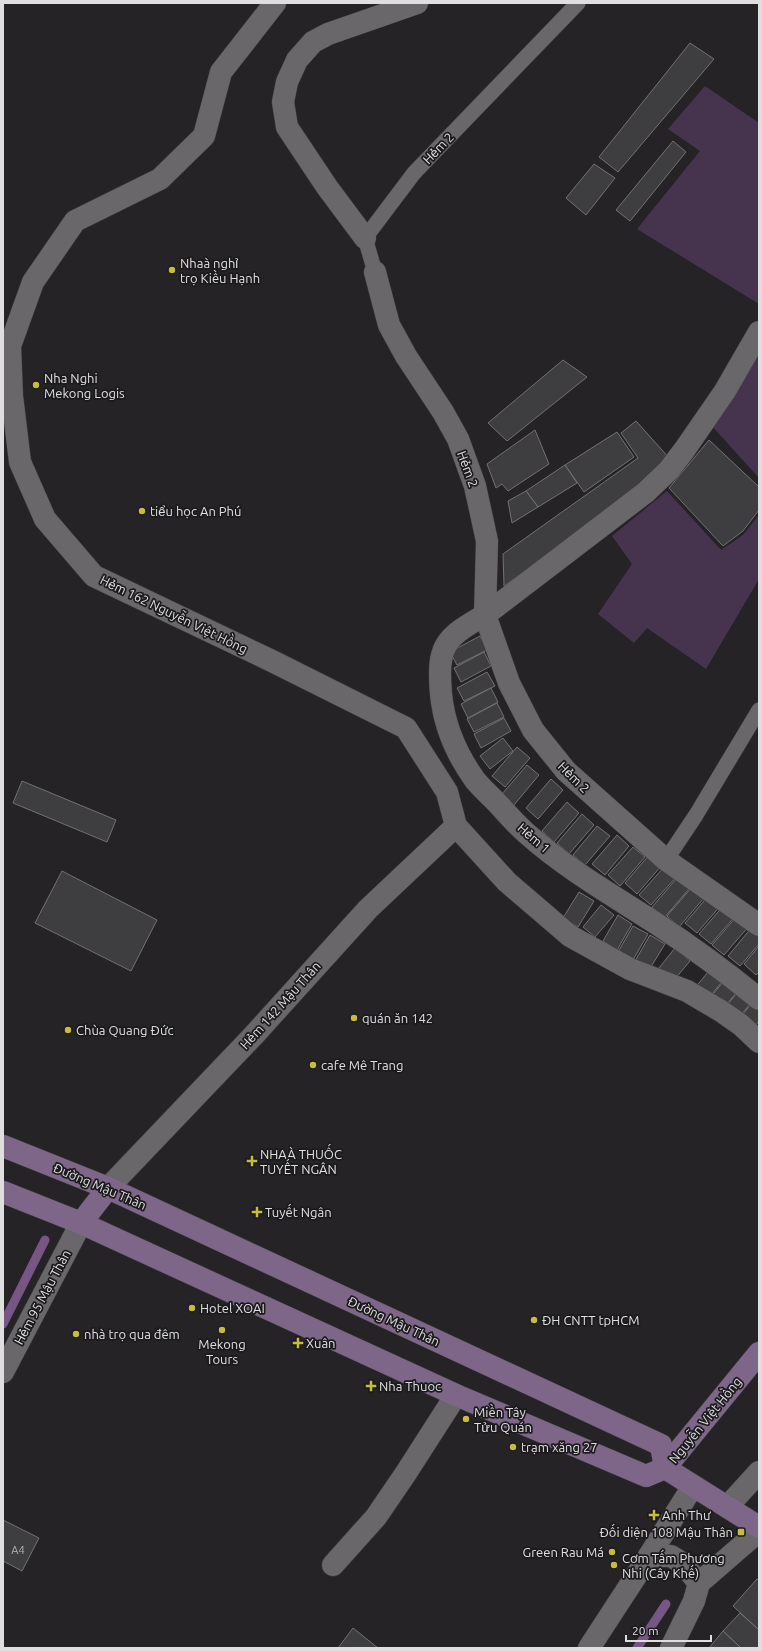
<svg xmlns="http://www.w3.org/2000/svg" width="762" height="1651" font-family="Ubuntu,sans-serif">
  <rect width="100%" height="100%" fill="#252325"/>
  <g fill="#46344e">
    <path d="M 705,86 L 759,123 L 759,304 L 637,229 L 700,151 L 668,129 Z"/>
    <path d="M 759,345 L 759,478 L 711,425 Z"/>
    <path d="M 667,491 L 721,550 L 743,535 L 759,515 L 759,579 L 706,669 L 647,628 L 634,643 L 598,614 L 632,564 L 612,536 Z"/>
  </g>
  <g fill="none" stroke-linecap="round" stroke-linejoin="round">
    <g stroke="#775685" stroke-width="9">
      <path d="M 3,1324 L 45,1240"/>
      <path d="M 637,1648 L 666,1604"/>
    </g>
  </g>
  <g fill="#3e3d3f" stroke="#737173">
    <path d="M 690,43 L 714,59 L 618,172 L 599,157 Z"/>
    <path d="M 673,141 L 686,152 L 630,221 L 616,210 Z"/>
    <path d="M 594,164 L 615,178 L 586,215 L 566,198 Z"/>
    <path d="M 563,360 L 587,377 L 507,441 L 488,423 Z"/>
    <path d="M 636,421 L 670,459 L 604,514 L 504,586 L 503,554 L 638,458 L 621,433 Z"/>
    <path d="M 535,430 L 549,464 L 508,491 L 502,484 L 496,488 L 487,464 Z"/>
    <path d="M 617,432 L 634,457 L 584,492 L 565,465 Z"/>
    <path d="M 709,440 L 759,487 L 759,510 L 743,531 L 723,546 L 669,488 Z"/>
    <path d="M 565,465 L 577,483 L 538,507 L 526,491 Z"/>
    <path d="M 526,491 L 538,507 L 512,523 L 508,501 Z"/>
    <path d="M 480,636 L 487,650 L 457,665 L 450,652 Z"/>
    <path d="M 484,652 L 491,666 L 461,682 L 454,668 Z"/>
    <path d="M 487,672 L 495,686 L 464,701 L 457,688 Z"/>
    <path d="M 491,688 L 498,702 L 468,718 L 461,704 Z"/>
    <path d="M 497,703 L 504,717 L 474,732 L 467,719 Z"/>
    <path d="M 504,718 L 511,731 L 481,748 L 474,734 Z"/>
    <path d="M 503,738 L 513,751 L 490,769 L 480,756 Z"/>
    <path d="M 517,747 L 530,758 L 505,787 L 492,776 Z"/>
    <path d="M 527,765 L 539,775 L 514,805 L 502,794 Z"/>
    <path d="M 551,779 L 563,790 L 538,819 L 526,808 Z"/>
    <path d="M 22,781 L 116,820 L 107,842 L 13,803 Z"/>
    <path d="M 567,802 L 579,813 L 554,842 L 542,831 Z"/>
    <path d="M 582,814 L 594,825 L 569,854 L 557,843 Z"/>
    <path d="M 597,826 L 610,836 L 585,865 L 573,855 Z"/>
    <path d="M 617,835 L 629,846 L 605,875 L 592,864 Z"/>
    <path d="M 633,847 L 645,857 L 620,886 L 608,875 Z"/>
    <path d="M 650,854 L 662,865 L 637,894 L 625,883 Z"/>
    <path d="M 665,866 L 677,876 L 651,905 L 639,895 Z"/>
    <path d="M 62,871 L 157,920 L 131,971 L 35,923 Z"/>
    <path d="M 677,878 L 689,889 L 664,918 L 652,907 Z"/>
    <path d="M 692,887 L 704,898 L 679,927 L 667,916 Z"/>
    <path d="M 579,892 L 594,901 L 578,927 L 563,918 Z"/>
    <path d="M 710,894 L 722,904 L 697,933 L 685,923 Z"/>
    <path d="M 601,905 L 614,915 L 595,937 L 583,927 Z"/>
    <path d="M 724,905 L 736,915 L 711,944 L 699,934 Z"/>
    <path d="M 618,915 L 632,924 L 617,950 L 603,941 Z"/>
    <path d="M 737,916 L 749,926 L 724,955 L 712,945 Z"/>
    <path d="M 633,926 L 648,934 L 633,960 L 618,952 Z"/>
    <path d="M 752,927 L 759,932 L 759,944 L 740,966 L 728,956 Z"/>
    <path d="M 650,935 L 665,944 L 649,970 L 635,961 Z"/>
    <path d="M 759,946 L 759,972 L 756,975 L 744,964 Z"/>
    <path d="M 675,948 L 690,961 L 674,980 L 659,968 Z"/>
    <path d="M 708,972 L 721,983 L 707,1000 L 694,989 Z"/>
    <path d="M 723,982 L 736,993 L 722,1010 L 709,999 Z"/>
    <path d="M 737,993 L 750,1004 L 736,1021 L 723,1010 Z"/>
    <path d="M 752,1003 L 759,1008 L 759,1021 L 751,1031 L 738,1020 Z"/>
    <path d="M 3,1520 L 39,1538 L 22,1571 L 3,1561 Z"/>
    <path d="M 757,1579 L 759,1580 L 759,1630 L 733,1606 Z"/>
    <path d="M 740,1613 L 759,1630 L 759,1648 L 741,1648 L 723,1631 Z"/>
    <path d="M 353,1628 L 378,1648 L 338,1648 Z"/>
    <path d="M 723,1631 L 741,1648 L 709,1648 Z"/>
  </g>
  <g fill="none" stroke-linecap="round" stroke-linejoin="round">
    <g stroke="#403f41" stroke-width="16">
      <g id="lane">
        <path d="M 375,272 L 365,238 L 414,173 L 578,3"/>
        <path d="M 666,860 L 696,815 L 759,710"/>
      </g>
    </g>
    <g stroke="#403f41" stroke-width="23">
      <g id="street">
        <path d="M 275,3 L 221,72 L 204,136 L 160,179 L 75,221 L 33,282 L 10,346 L 12,396 L 20,462 L 45,519 L 94,576 L 272,661 L 406,728 L 447,792 L 456,826 L 507,882 L 570,936 L 630,969 L 687,991 L 721,1011 L 741,1025 L 759,1042"/>
        <path d="M 365,238 L 327,187 L 287,127 L 283,102 L 287,82 L 297,60 L 313,42 L 328,34 L 417,3"/>
        <path d="M 375,272 L 389,325 L 406,356 L 443,412 L 458,439 L 475,486 L 487,541 L 485,615 L 509,683 L 533,730 L 566,771 L 666,860 L 759,925"/>
        <path d="M 759,332 L 725,391 L 685,449 L 669,470 L 646,492 L 485,615 C 444,638 437,646 441,694 C 444,725 457,755 475,780 C 482,789 492,797 500,806 C 508,815 516,824 525,832 C 565,868 612,895 657,924 C 692,947 726,972 759,999"/>
        <path d="M 108,1188 L 254,1035 L 368,909 L 456,826"/>
        <path d="M 3,1372 L 81,1223"/>
        <path d="M 727,1507 L 759,1472"/>
        <path d="M 649,1556 L 693,1486"/>
        <path d="M 333,1565 L 376,1517 L 406,1473 L 456,1395"/>
        <path d="M 699,1583 L 759,1531"/>
        <path d="M 589,1648 L 649,1556 L 671,1556 L 682,1563 L 699,1583 L 694,1601 L 671,1648"/>
      </g>
    </g>
    <g stroke="#403f41" stroke-width="23">
      <g id="secondary">
        <path d="M 3,1146 L 108,1188 L 661,1445 L 665,1468 L 759,1527"/>
        <path d="M 3,1192 L 81,1223 L 456,1395 L 646,1476 L 665,1468 L 759,1353"/>
        <path d="M 81,1223 L 108,1188"/>
      </g>
    </g>
    <use href="#lane" stroke="#696769" stroke-width="15"/>
    <use href="#street" stroke="#696769" stroke-width="22"/>
    <use href="#secondary" stroke="#7e6688" stroke-width="22"/>
  </g>
  <g fill="#c6bc3d" stroke="#1b1a1c" stroke-width="1.5">
    <circle cx="172" cy="270" r="4"/>
    <circle cx="36" cy="385" r="4"/>
    <circle cx="142" cy="511" r="4"/>
    <circle cx="354" cy="1018" r="4"/>
    <circle cx="68" cy="1030" r="4"/>
    <circle cx="313" cy="1065" r="4"/>
    <path d="M250 1155h4v4h4v4h-4v4h-4v-4h-4v-4h4z"/>
    <path d="M255 1206h4v4h4v4h-4v4h-4v-4h-4v-4h4z"/>
    <circle cx="192" cy="1308" r="4"/>
    <circle cx="534" cy="1320" r="4"/>
    <circle cx="222" cy="1330" r="4"/>
    <circle cx="76" cy="1334" r="4"/>
    <path d="M296 1337h4v4h4v4h-4v4h-4v-4h-4v-4h4z"/>
    <path d="M369 1380h4v4h4v4h-4v4h-4v-4h-4v-4h4z"/>
    <circle cx="466" cy="1419" r="4"/>
    <circle cx="513" cy="1447" r="4"/>
    <path d="M652 1509h4v4h4v4h-4v4h-4v-4h-4v-4h4z"/>
    <rect x="737" y="1528" width="8" height="8" rx="2"/>
    <circle cx="612" cy="1552" r="4"/>
    <circle cx="614" cy="1565" r="4"/>
  </g>
  <g text-anchor="middle" stroke-width="3.5" stroke-linejoin="round" paint-order="stroke">
    <g font-size="11" fill="#b8b6b8">
      <text x="18" y="1554">A4</text>
    </g>
    <g font-size="13" fill="#e0dfe0" stroke="#1b1a1c">
      <text transform="translate(438 148) rotate(-46)" y="5">Hẻm 2</text>
      <text transform="translate(468 469) rotate(70)" y="5">Hẻm 2</text>
      <text transform="translate(174 614) rotate(26)" y="5">Hẻm 162 Nguyễn Việt Hồng</text>
      <text transform="translate(574 777) rotate(45)" y="5">Hẻm 2</text>
      <text transform="translate(534 838) rotate(41)" y="5">Hẻm 1</text>
      <text transform="translate(280 1005) rotate(-48)" y="5">Hẻm 142 Mậu Thân</text>
      <text transform="translate(100 1186) rotate(23)" y="5">Đường Mậu Thân</text>
      <text transform="translate(42 1297) rotate(-62)" y="5">Hẻm 95 Mậu Thân</text>
      <text transform="translate(394 1321) rotate(25)" y="5">Đường Mậu Thân</text>
      <text transform="translate(705 1420) rotate(-51)" y="5">Nguyễn Việt Hồng</text>
    </g>
    <g font-size="13" fill="#e0dfe0" stroke="#1b1a1c" text-anchor="start">
      <text x="180" y="268">Nhaà nghỉ<tspan x="180" dy="15">trọ Kiều Hạnh</tspan></text>
      <text x="44" y="383">Nha Nghi<tspan x="44" dy="15">Mekong Logis</tspan></text>
      <text x="150" y="516">tiểu học An Phú</text>
      <text x="362" y="1023">quán ăn 142</text>
      <text x="76" y="1035">Chùa Quang Đức</text>
      <text x="321" y="1070">cafe Mê Trang</text>
      <text x="260" y="1159">NHAÀ THUỐC<tspan x="260" dy="15">TUYẾT NGÂN</tspan></text>
      <text x="265" y="1217">Tuyết Ngân</text>
      <text x="200" y="1313">Hotel XOAI</text>
      <text x="542" y="1325">ĐH CNTT tpHCM</text>
      <text x="84" y="1339">nhà trọ qua đêm</text>
      <text x="306" y="1348">Xuân</text>
      <text x="222" y="1349" text-anchor="middle">Mekong<tspan x="222" dy="15">Tours</tspan></text>
      <text x="379" y="1391">Nha Thuoc</text>
      <text x="474" y="1417">Miền Tây<tspan x="474" dy="15">Tửu Quán</tspan></text>
      <text x="521" y="1452">trạm xăng 27</text>
      <text x="662" y="1520">Anh Thư</text>
      <text x="733" y="1537" text-anchor="end">Đối diện 108 Mậu Thân</text>
      <text x="604" y="1557" text-anchor="end">Green Rau Má</text>
      <text x="622" y="1563">Cơm Tấm Phương<tspan x="622" dy="15">Nhi (Cây Khế)</tspan></text>
    </g>
  </g>
  <rect width="762" height="1651" fill="none" stroke="#e0dfe0" stroke-width="8"/>
  <path d="M626 1635v6h85v-6" fill="none" stroke="#e0dfe0" stroke-width="2"/>
  <text x="632" y="1635" font-size="12" fill="#e0dfe0" stroke="#1b1a1c" stroke-width="3" paint-order="stroke">20 m</text>
</svg>
